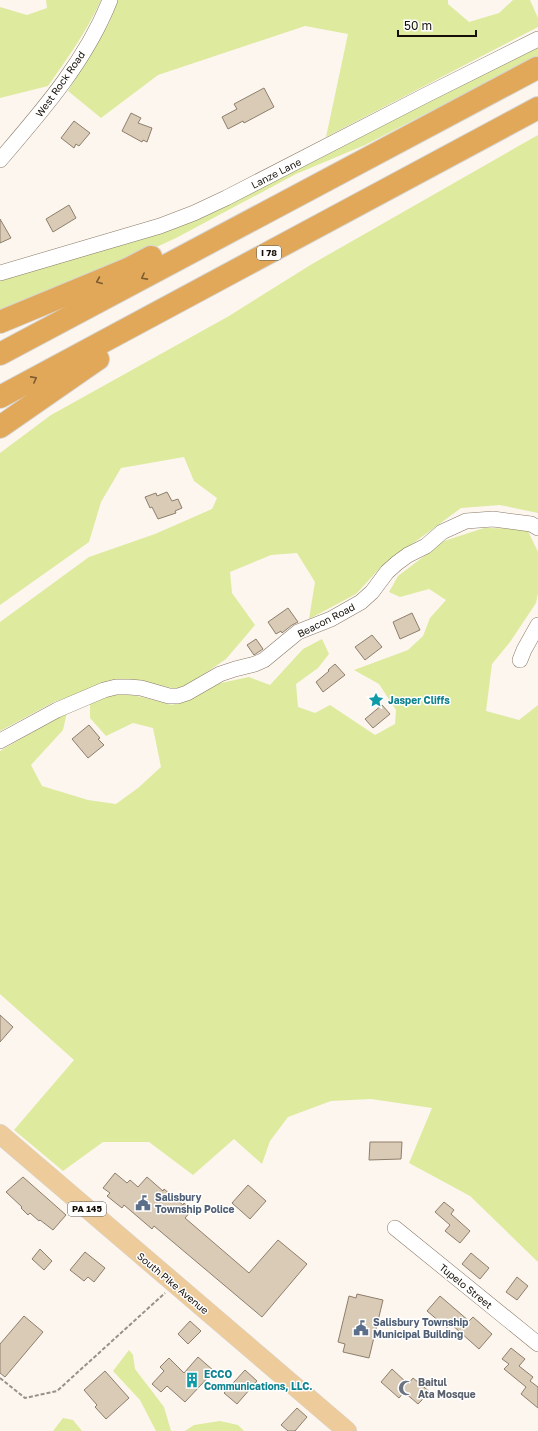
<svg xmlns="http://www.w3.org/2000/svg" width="538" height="1431" font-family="'Golos Text',sans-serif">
  <rect width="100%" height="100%" fill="#fdf6ee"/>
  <g fill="#deea9e">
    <path d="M 46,0 L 101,0 C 87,31 67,59 48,86 L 0,98 L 0,7 L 27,15 L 47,8 Z"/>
    <path d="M 118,0 L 448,0 L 448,4 L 469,22 L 499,13 L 513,0 L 530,0 L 538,18 L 538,27 L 326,137 L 348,34 L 305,26 L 158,75 L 101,118 L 68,91 L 109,23 Z"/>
    <path d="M 538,45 L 538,56 L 365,145 L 296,174 L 176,238 L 96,275 L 0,316 L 0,281 L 179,227 L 214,211 Z"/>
    <path d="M 538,135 L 538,513 L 500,505 L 461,508 L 381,567 L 356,594 L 309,619 L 315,582 L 297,553 L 271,555 L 230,572 L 232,593 L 255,625 L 226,659 L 181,690 L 140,681 L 116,680 L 54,702 L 0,731 L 0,622 L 89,557 L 155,534 L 212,509 L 217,498 L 194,481 L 184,457 L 121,468 L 101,502 L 89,542 L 0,605 L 0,453 L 51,415 L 229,316 L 312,264 Z"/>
    <path d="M 484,528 L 527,529 L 538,552 L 538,593 L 536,603 L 510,642 L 492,664 L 486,711 L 519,720 L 538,705 L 538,1262 L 470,1196 L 409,1163 L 432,1108 L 371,1099 L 331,1101 L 288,1117 L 270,1141 L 262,1164 L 234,1139 L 193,1175 L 149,1142 L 103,1142 L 63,1171 L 14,1130 L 74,1060 L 0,994 L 0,751 L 67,712 L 63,730 L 31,765 L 42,786 L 88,800 L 116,804 L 138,788 L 161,767 L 153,728 L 133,723 L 106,736 L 90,718 L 90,703 L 117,693 L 142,697 L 172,705 L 216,684 L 249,677 L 270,685 L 303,649 L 322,639 L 329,654 L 318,668 L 296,684 L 298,707 L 315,713 L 330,705 L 375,735 L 395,724 L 396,710 L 379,684 L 354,670 L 408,650 L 423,636 L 430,618 L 446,600 L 429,589 L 400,597 L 389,592 L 398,576 L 444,541 Z"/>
    <path d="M 129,1350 L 133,1355 L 135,1369 L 164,1407 L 171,1431 L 156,1431 L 140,1400 L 113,1371 Z"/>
    <path d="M 63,1418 L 73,1420 L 82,1431 L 53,1431 Z"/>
    <path d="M 220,1421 L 238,1425 L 244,1431 L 185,1431 L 194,1425 Z"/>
  </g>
  <g fill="#dacbb6" stroke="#8e7f6c">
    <path d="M 264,88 L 274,107 L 244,123 L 243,121 L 228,129 L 222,117 L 237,109 L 234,104 Z"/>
    <path d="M 131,113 L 141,118 L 138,123 L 152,128 L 147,142 L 143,140 L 142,142 L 122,131 Z"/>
    <path d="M 74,121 L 90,133 L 79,146 L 76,144 L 74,148 L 61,138 Z"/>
    <path d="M 69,205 L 76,218 L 53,232 L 46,219 Z"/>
    <path d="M 0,219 L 11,238 L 0,243 Z"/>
    <path d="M 167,492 L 172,501 L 178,499 L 182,508 L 175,511 L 176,513 L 158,519 L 152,507 L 150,508 L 145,497 L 156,493 L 157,496 Z"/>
    <path d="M 288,608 L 298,622 L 292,625 L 282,633 L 281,631 L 276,634 L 268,622 Z"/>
    <path d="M 412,613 L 420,630 L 400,639 L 393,622 Z"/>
    <path d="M 372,635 L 382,647 L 365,660 L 355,647 Z"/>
    <path d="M 256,639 L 263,649 L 254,655 L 247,645 Z"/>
    <path d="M 335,664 L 345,675 L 323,692 L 316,682 L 329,671 L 328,670 Z"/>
    <path d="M 382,705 L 390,714 L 373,728 L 365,719 Z"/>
    <path d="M 89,725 L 100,738 L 98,739 L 104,745 L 88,758 L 72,739 Z"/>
    <path d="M 0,1015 L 13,1027 L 0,1042 Z"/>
    <path d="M 370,1142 L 402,1142 L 401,1159 L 369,1160 Z"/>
    <path d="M 115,1173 L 127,1183 L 130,1180 L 138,1187 L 147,1177 L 163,1191 L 164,1189 L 183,1205 L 184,1203 L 192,1210 L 185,1218 L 249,1273 L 278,1240 L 307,1264 L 262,1317 L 154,1226 L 152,1229 L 124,1205 L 122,1208 L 107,1196 L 110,1193 L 103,1188 Z"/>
    <path d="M 23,1177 L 66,1215 L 53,1230 L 40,1220 L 39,1221 L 30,1213 L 28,1215 L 21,1208 L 22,1207 L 6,1192 Z"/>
    <path d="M 248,1185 L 266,1201 L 250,1219 L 232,1203 Z"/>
    <path d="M 444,1202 L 454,1210 L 451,1214 L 470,1231 L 460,1243 L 445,1231 L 450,1225 L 435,1212 Z"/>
    <path d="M 40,1249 L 52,1261 L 44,1270 L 32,1259 Z"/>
    <path d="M 85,1252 L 105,1268 L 94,1282 L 88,1277 L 84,1281 L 70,1270 Z"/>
    <path d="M 471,1253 L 489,1268 L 480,1279 L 462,1264 Z"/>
    <path d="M 517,1277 L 528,1286 L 517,1300 L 506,1292 Z"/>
    <path d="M 357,1294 L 383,1300 L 369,1358 L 343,1352 L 345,1344 L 338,1342 L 349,1296 L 356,1298 Z"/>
    <path d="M 440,1296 L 469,1321 L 473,1317 L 492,1334 L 479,1349 L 451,1324 L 447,1328 L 427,1311 Z"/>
    <path d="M 24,1316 L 43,1332 L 5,1377 L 0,1373 L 0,1344 Z"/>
    <path d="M 190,1321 L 201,1331 L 188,1344 L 178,1334 Z"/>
    <path d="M 511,1348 L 525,1359 L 519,1366 L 533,1377 L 530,1381 L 538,1387 L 538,1408 L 521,1394 L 526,1387 L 504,1369 L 509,1364 L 502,1359 Z"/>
    <path d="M 198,1357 L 214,1371 L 185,1402 L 167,1386 L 161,1392 L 152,1384 L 164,1371 L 160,1367 L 169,1358 L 184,1373 Z"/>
    <path d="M 392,1369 L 408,1384 L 413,1378 L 430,1392 L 418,1404 L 404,1392 L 399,1398 L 381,1382 Z"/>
    <path d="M 245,1370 L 257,1381 L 237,1404 L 224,1393 Z"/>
    <path d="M 105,1371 L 129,1398 L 106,1419 L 95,1407 L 97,1405 L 84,1390 Z"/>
    <path d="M 297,1408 L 307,1417 L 295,1431 L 288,1431 L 281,1425 Z"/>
  </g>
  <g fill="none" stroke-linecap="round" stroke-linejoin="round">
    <g stroke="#897967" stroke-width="16">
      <g id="minor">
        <path d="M 0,160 C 42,111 86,61 110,0"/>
        <path d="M 0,273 L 160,226 L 194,213 L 226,198 L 426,95 L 538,39"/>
        <path d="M 520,660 L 524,650 L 538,625"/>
        <path d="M 0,741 L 57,710 L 104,690 L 116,687 L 129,687 L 141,688 L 169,696 L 178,696 L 187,693 L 220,674 L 235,669 L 255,664 L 264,660 L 298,632 L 331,619 L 361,602 L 372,592 L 387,572 L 397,563 L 408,555 L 426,546 L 442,532 L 466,521 L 493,519 L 531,524 L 538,528"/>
        <path d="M 395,1228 L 538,1344"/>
      </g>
    </g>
    <g stroke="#d5d4d3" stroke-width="20">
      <path id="major" d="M 0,1134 L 347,1431"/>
    </g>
    <g stroke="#d5d4d3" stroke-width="24">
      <g id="highway">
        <path d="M 0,322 L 128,269 L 151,257"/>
        <path d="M 0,354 L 537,68"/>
        <path d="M 0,397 L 538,108"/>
        <path d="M 0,427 L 98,359"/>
      </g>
    </g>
    <path stroke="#989189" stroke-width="2" stroke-dasharray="4 2" stroke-linecap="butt" d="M 0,1378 L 25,1398 L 57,1391 L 165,1293"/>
    <use href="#minor" stroke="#fff" stroke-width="15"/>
    <use href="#major" stroke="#eecb9b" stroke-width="19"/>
    <use href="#highway" stroke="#e2a859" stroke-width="22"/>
  </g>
  <defs><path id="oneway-chevron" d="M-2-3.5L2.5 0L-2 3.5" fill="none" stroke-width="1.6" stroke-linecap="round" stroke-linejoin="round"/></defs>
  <g stroke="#7c5c31">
    <use href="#oneway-chevron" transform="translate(144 277) rotate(152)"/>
    <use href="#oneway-chevron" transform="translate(99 281) rotate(157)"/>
    <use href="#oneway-chevron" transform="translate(34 379) rotate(-28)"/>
  </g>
  <defs>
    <g id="sight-bare" transform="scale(1.2)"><path d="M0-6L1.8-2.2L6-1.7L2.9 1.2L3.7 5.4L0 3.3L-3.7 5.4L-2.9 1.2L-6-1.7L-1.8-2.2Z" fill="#0f9aa8" stroke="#fff" stroke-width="2.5" paint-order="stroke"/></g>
    <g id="civic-bare" transform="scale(1.2)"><path d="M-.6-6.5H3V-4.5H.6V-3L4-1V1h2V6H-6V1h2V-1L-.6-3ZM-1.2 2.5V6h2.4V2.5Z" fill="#5c6f8a" stroke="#fff" stroke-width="2.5" paint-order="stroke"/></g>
    <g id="building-bare" transform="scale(1.2)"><path d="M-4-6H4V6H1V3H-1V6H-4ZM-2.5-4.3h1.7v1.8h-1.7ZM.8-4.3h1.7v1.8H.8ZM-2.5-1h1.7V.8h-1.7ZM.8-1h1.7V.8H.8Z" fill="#0f9aa8" stroke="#fff" stroke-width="2.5" paint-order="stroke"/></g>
    <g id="mosque-bare" transform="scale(1.2)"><path d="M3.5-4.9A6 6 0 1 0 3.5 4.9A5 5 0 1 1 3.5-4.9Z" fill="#6b7280" stroke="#fff" stroke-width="2.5" paint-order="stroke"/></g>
  </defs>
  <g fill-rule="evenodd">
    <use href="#sight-bare" x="376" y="700"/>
    <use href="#civic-bare" x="143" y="1203"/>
    <use href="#civic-bare" x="361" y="1328"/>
    <use href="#building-bare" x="192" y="1380"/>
    <use href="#mosque-bare" x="406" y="1388"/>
  </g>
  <g text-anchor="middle" stroke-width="3" stroke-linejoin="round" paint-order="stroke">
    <g fill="#fff" stroke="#5c5853" stroke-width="1">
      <rect x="257" y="246" width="24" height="14" rx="3"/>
      <rect x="68" y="1202" width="38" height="14" rx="3"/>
    </g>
    <g font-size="9" font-weight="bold" fill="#161009">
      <text x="269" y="256">I 78</text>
      <text x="87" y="1212">PA 145</text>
    </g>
    <g font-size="10" fill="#161009" stroke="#fff">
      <text transform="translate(60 84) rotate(-55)" y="4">West Rock Road</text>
      <text transform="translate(276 173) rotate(-27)" y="4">Lanze Lane</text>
      <text transform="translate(326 620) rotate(-27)" y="4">Beacon Road</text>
      <text transform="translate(173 1283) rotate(40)" y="4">South Pike Avenue</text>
      <text transform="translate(466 1286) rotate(39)" y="4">Tupelo Street</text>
    </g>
    <g font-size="10" font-weight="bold" fill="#0d838f" stroke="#fff" text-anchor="start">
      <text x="388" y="704">Jasper Cliffs</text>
      <text x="204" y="1378">ECCO<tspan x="204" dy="12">Communications, LLC.</tspan></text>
    </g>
    <g font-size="10" font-weight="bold" fill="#4e5e75" stroke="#fff" text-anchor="start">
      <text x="155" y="1201">Salisbury<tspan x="155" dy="12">Township Police</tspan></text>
      <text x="373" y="1326">Salisbury Township<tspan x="373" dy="12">Municipal Building</tspan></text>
    </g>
    <g font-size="10" font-weight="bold" fill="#5b616d" stroke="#fff" text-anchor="start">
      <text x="418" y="1386">Baitul<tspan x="418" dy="12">Ata Mosque</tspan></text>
    </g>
  </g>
  <path d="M398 30v6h78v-6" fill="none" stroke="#161009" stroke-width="2"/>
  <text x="404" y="30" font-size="12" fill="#161009" stroke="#ffffff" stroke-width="3" paint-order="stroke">50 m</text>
</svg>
